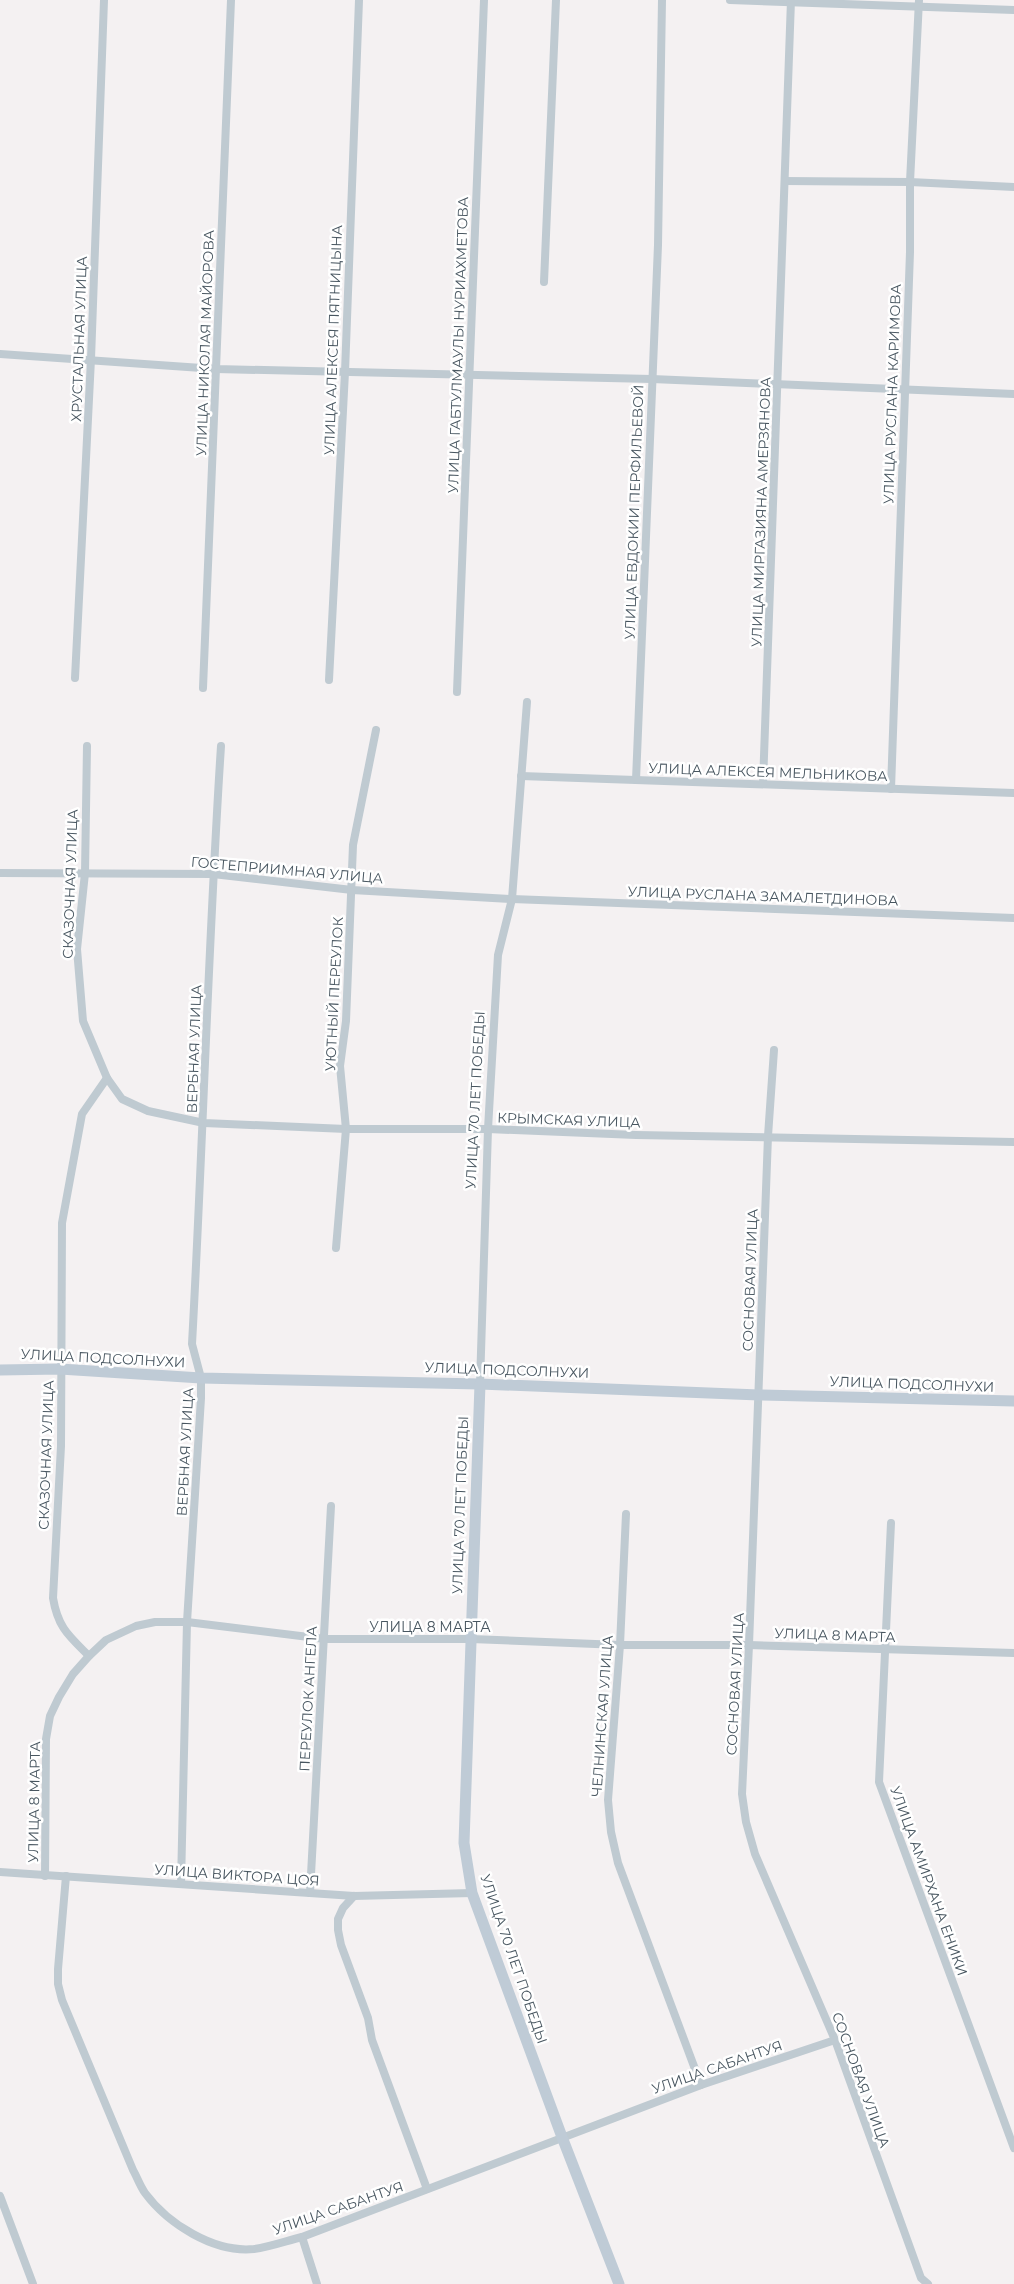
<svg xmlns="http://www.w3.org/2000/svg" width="1014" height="2284" font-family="Montserrat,sans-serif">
  <rect width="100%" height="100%" fill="#f4f1f2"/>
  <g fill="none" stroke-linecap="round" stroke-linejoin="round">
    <g stroke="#bfcad1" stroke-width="8">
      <path d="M 730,0 L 1014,10"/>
      <path d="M 785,181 L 910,182 L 1014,187"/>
      <path d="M 544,282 L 556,0"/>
      <path d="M 0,354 L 216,369 L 652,379 L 1014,394"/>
      <path d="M 75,678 L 91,359 L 104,0"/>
      <path d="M 329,680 L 345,372 L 359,0"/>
      <path d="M 203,688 L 231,0"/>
      <path d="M 457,692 L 484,0"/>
      <path d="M 87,746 L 85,873 L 77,949 L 83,1021 L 107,1078 L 122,1099 L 148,1111 L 204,1123 L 346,1129 L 488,1129 L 636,1135 L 1014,1142"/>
      <path d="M 521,776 L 1014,793"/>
      <path d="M 636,780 L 658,245 L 662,0"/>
      <path d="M 763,784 L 791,0"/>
      <path d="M 891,789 L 910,252 L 910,182 L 919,0"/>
      <path d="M 0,873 L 213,874 L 352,890 L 512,899 L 1014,918"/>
      <path d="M 774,1050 L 768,1136 L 749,1645 L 742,1794 L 746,1822 L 755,1854 L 835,2040 L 921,2278 L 928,2284"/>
      <path d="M 336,1248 L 346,1129 L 340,1066 L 346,1021 L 353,845 L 376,730"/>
      <path d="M 480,1384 L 488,1129 L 498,955 L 512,899 L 527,702"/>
      <path d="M 626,1514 L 620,1645 L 608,1800 L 611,1832 L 618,1863 L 701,2085"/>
      <path d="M 891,1523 L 879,1782 L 1014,2148"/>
      <path d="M 89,1656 C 69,1636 58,1628 53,1598 L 61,1446 L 62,1223 L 82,1114 L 107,1078"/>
      <path d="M 0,1872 L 354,1896 L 472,1893"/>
      <path d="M 45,1876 L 46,1739 L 50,1716 L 59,1697 L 73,1674 L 89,1656 L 106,1640 L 136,1626 L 155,1622 L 187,1622 L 325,1639 L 471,1639 L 620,1645 L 749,1645 L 1014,1653"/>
      <path d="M 66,1876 L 58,1969 L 58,1984 L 62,2000 L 133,2170 C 137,2177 140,2186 145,2193 C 168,2224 214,2253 254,2249 C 270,2247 286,2241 302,2237 L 701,2085 L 835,2040"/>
      <path d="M 181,1884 L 187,1622 L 201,1398 L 201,1378 L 192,1344 C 203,1144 208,945 221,746"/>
      <path d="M 310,1893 L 331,1506"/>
      <path d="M 354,1896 L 343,1908 L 338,1919 L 338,1930 L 341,1945 L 368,2018 L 372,2040 L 427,2189"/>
      <path d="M 0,2196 L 33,2284"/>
      <path d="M 302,2237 L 317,2284"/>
    </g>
    <g stroke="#bfcbd6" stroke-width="11">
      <path d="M 0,1370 L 60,1369 L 201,1378 L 480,1384 L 759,1395 L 1014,1401"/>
      <path d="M 480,1384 L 464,1843 L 472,1893 L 562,2137 L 619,2284"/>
    </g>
  </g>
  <g text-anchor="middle" stroke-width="5" stroke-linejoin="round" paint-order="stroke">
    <g font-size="14" fill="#485660" stroke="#fff">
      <text transform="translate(79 339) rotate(-88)" y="5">ХРУСТАЛЬНАЯ УЛИЦА</text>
      <text transform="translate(333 340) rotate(-88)" y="5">УЛИЦА АЛЕКСЕЯ ПЯТНИЦЫНА</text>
      <text transform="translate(205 343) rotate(-88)" y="5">УЛИЦА НИКОЛАЯ МАЙОРОВА</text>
      <text transform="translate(458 345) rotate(-88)" y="5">УЛИЦА ГАБТУЛМАУЛЫ НУРИАХМЕТОВА</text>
      <text transform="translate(892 394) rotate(-88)" y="5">УЛИЦА РУСЛАНА КАРИМОВА</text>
      <text transform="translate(634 512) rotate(-88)" y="5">УЛИЦА ЕВДОКИИ ПЕРФИЛЬЕВОЙ</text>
      <text transform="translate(761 512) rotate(-88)" y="5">УЛИЦА МИРГАЗИЯНА АМЕРЗЯНОВА</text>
      <text transform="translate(768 772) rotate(2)" y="5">УЛИЦА АЛЕКСЕЯ МЕЛЬНИКОВА</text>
      <text transform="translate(287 870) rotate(5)" y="5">ГОСТЕПРИИМНАЯ УЛИЦА</text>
      <text transform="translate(70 884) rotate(-88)" y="5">СКАЗОЧНАЯ УЛИЦА</text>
      <text transform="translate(763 896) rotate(2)" y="5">УЛИЦА РУСЛАНА ЗАМАЛЕТДИНОВА</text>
      <text transform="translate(334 994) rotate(-87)" y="5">УЮТНЫЙ ПЕРЕУЛОК</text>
      <text transform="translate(194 1049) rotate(-88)" y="5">ВЕРБНАЯ УЛИЦА</text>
      <text transform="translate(475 1100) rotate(-87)" y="5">УЛИЦА 70 ЛЕТ ПОБЕДЫ</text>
      <text transform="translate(569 1120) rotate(2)" y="5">КРЫМСКАЯ УЛИЦА</text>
      <text transform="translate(750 1280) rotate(-88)" y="5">СОСНОВАЯ УЛИЦА</text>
      <text transform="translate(103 1358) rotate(3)" y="5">УЛИЦА ПОДСОЛНУХИ</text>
      <text transform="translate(507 1370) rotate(2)" y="5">УЛИЦА ПОДСОЛНУХИ</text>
      <text transform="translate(912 1384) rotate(2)" y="5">УЛИЦА ПОДСОЛНУХИ</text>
      <text transform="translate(185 1452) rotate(-87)" y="5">ВЕРБНАЯ УЛИЦА</text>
      <text transform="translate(46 1455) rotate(-88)" y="5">СКАЗОЧНАЯ УЛИЦА</text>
      <text transform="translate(460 1505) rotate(-88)" y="5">УЛИЦА 70 ЛЕТ ПОБЕДЫ</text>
      <text x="430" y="1632">УЛИЦА 8 МАРТА</text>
      <text transform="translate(835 1635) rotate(2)" y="5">УЛИЦА 8 МАРТА</text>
      <text transform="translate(735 1684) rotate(-87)" y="5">СОСНОВАЯ УЛИЦА</text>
      <text transform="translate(308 1699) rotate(-87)" y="5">ПЕРЕУЛОК АНГЕЛА</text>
      <text transform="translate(602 1716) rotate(-86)" y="5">ЧЕЛНИНСКАЯ УЛИЦА</text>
      <text transform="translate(34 1802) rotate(-89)" y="5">УЛИЦА 8 МАРТА</text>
      <text transform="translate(237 1875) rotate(4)" y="5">УЛИЦА ВИКТОРА ЦОЯ</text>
      <text transform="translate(929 1881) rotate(70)" y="5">УЛИЦА АМИРХАНА ЕНИКИ</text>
      <text transform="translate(514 1959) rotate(71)" y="5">УЛИЦА 70 ЛЕТ ПОБЕДЫ</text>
      <text transform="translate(717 2067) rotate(-19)" y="5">УЛИЦА САБАНТУЯ</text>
      <text transform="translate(861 2080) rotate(70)" y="5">СОСНОВАЯ УЛИЦА</text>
      <text transform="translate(338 2208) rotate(-19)" y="5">УЛИЦА САБАНТУЯ</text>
    </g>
  </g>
</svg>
